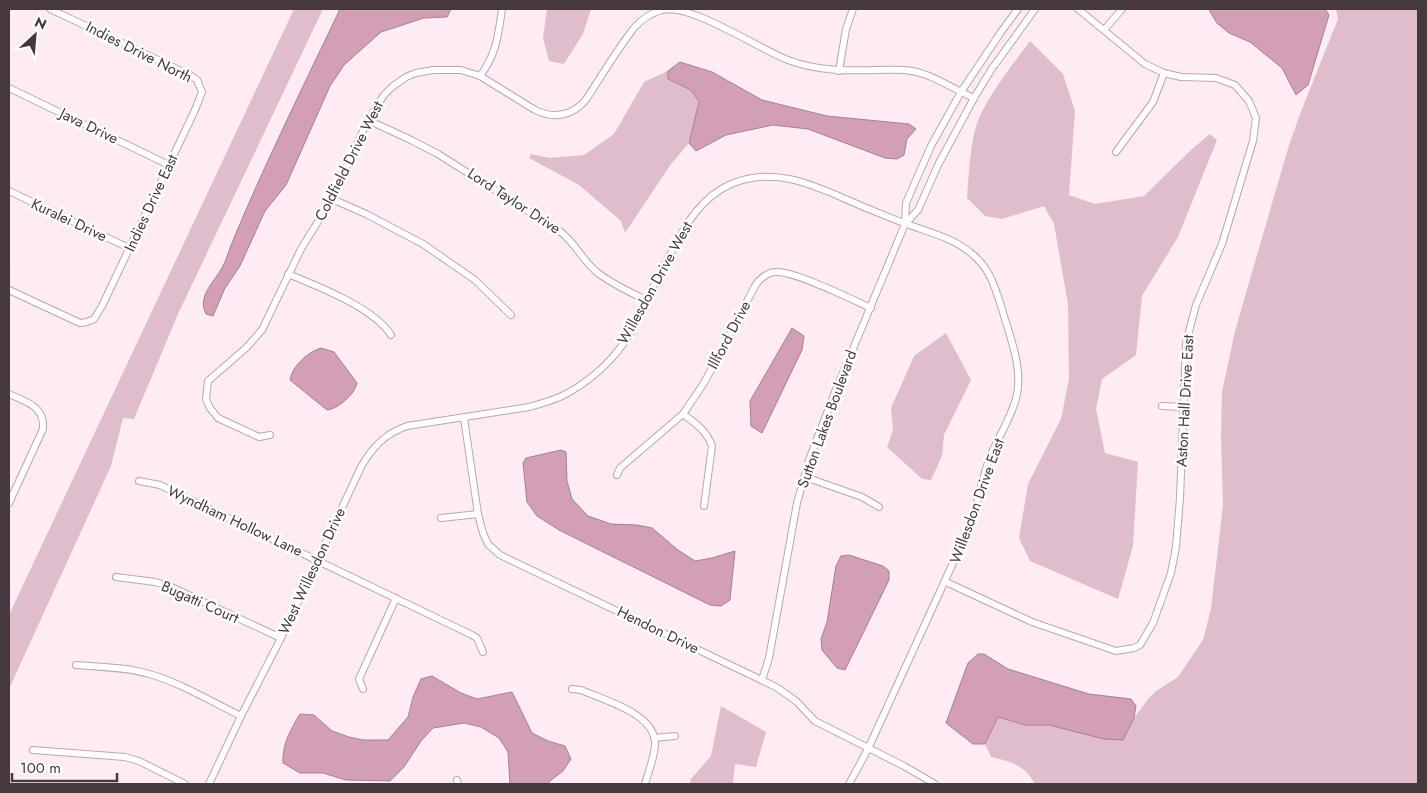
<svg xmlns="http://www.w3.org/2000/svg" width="1427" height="793" font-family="Jost,sans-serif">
  <rect width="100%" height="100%" fill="#ffebf4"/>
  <g fill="#e0bdcc">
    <path d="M 294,9 L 323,9 L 178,314 L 134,419 L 123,418 L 111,466 L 9,689 L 9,615 Z"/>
    <path d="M 547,9 L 591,9 L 583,34 L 564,64 L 549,61 L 543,38 Z"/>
    <path d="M 1336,9 L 1418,9 L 1418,784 L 1035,784 C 1025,766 1011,761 991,757 L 985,744 L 998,717 L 1025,725 L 1049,725 L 1104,739 L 1123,740 L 1134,718 L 1148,699 L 1156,691 L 1178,677 L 1203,640 L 1211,609 L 1223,505 L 1221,437 L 1222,392 L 1235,331 L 1289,145 L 1302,109 L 1338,19 Z"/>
    <path d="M 1030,41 L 1063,74 L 1075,111 L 1069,195 L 1095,204 L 1144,196 L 1192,149 L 1210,134 L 1217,140 L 1178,237 L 1142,296 L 1136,355 L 1102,379 L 1096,409 L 1105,453 L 1138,462 L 1133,546 L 1118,599 L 1030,561 L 1019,538 L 1028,484 L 1061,419 L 1069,379 L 1068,304 L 1054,224 L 1044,206 L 1002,219 L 985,216 L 967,198 C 969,174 970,140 979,118 C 991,92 1013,64 1030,41 Z"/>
    <path d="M 668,71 L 668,79 L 691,90 L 699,103 L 689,143 L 671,164 L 625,233 L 621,221 L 579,185 L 529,158 L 531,154 L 550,158 L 584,155 L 614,134 L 644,82 Z"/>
    <path d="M 946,333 L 971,380 L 944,435 L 942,456 L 931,480 L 922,479 L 887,447 L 893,430 L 891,408 L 914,356 Z"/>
    <path d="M 721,706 L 766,732 L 756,767 L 735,764 L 733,784 L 690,784 L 691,779 L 711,756 Z"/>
  </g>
  <g fill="#d29fb6" stroke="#a88092">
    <path d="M 340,9 L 451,9 L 447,17 L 424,18 L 381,32 L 344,65 L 330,86 L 286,185 L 265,211 L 240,266 L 225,288 L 213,316 L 206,314 C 196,295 217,280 224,264 C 228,255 230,247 234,238 C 266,161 304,85 340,9 Z"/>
    <path d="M 1211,9 L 1325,9 L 1329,15 L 1308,85 L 1296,95 L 1282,68 L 1250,42 L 1229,33 L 1217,23 L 1209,10 Z"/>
    <path d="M 680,62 L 712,72 L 762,100 L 827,116 L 909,124 L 916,129 L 907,139 L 904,155 L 897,159 L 885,158 L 808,129 L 773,125 L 726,135 L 696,151 L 689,143 L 699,102 L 691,90 L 668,79 L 668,71 Z"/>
    <path d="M 792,328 L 804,336 L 802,350 L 762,433 L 751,426 L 750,401 Z"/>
    <path d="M 321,348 L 334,352 L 357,383 C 355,394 338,409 327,410 L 290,380 C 292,366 308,352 321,348 Z"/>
    <path d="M 561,450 L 566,452 L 567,481 L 572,499 L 588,516 L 611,524 L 637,525 L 652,528 L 678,550 L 695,561 L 712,558 L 735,551 L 730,600 L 721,606 L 710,605 L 559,530 L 537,516 L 527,502 L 523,463 L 526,458 Z"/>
    <path d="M 849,555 L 883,566 L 889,571 L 889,580 L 845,670 L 837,668 L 822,650 L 821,639 L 827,622 L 836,566 L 841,556 Z"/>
    <path d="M 978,654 L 984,654 L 1008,669 L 1089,694 L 1131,699 L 1136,706 L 1134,718 L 1123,740 L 1104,739 L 1049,725 L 1025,725 L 998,717 L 985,744 L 973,744 L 946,723 L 968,663 Z"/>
    <path d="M 432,676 L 461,693 L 477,699 L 512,692 L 532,733 L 548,741 L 565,746 L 571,759 L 563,771 L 550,781 L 548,784 L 510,784 L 508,752 L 499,738 L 481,727 L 464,723 L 433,728 L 421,741 L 404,767 L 390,781 L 346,780 L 323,773 L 300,773 L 283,763 C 282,744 290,731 300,714 L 314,715 L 332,731 L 349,737 L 363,740 L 388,740 L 408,717 L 413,697 L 421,679 Z"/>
  </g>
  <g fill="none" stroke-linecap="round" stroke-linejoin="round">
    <g stroke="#c2a3b1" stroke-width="8">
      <g id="street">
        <path d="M 1104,30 L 1122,9"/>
        <path d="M 839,71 L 846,29 L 853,9"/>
        <path d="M 480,76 C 497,53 498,36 502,9"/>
        <path d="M 9,88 L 169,165"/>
        <path d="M 368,120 L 411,140 L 438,154 L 558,230 C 575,241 582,261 598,273 C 612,284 630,292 646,300"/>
        <path d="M 1116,152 L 1153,102 L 1164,73"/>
        <path d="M 9,191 L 129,248"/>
        <path d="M 332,199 L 366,214 L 423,244 L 475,280 L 511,315"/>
        <path d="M 905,224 L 906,203 L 931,146 L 961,92 L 1001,32 L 1018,9"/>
        <path d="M 288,274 C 318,286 374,308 391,335"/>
        <path d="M 9,290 L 80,323 L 87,322 L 94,319 L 102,306 L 195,110 L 202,92 L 197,80 L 190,75 L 50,9"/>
        <path d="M 9,394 C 26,402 45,406 43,429 L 9,503"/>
        <path d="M 1162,406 L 1183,407"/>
        <path d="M 683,414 C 695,423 707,431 712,446 L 704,506"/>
        <path d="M 464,418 L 478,514 L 483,533 L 488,544 L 500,555 L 776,687 L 796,701 L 815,721 L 904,766 L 935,784"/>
        <path d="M 270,435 L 259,437 L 218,418 L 210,408 L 206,399 L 208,381 L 246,348 L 262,330 L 301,249 L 332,199 L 368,120 L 384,95 L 392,87 L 406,77 L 416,73 L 433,70 L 461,70 L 480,76 L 535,110 C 554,119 571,116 585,101 C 601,77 616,51 634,28 C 641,20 651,13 662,10 C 691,3 757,48 788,60 C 817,71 846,71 877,70 C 889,70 901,69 912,71 C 934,75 953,89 974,98"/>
        <path d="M 617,475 L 620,468 L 683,414 L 704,383 L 755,286 C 759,279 768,272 776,272 C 795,271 851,299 871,308"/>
        <path d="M 805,477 L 862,497 L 879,507"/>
        <path d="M 139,481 L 160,485 L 472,635 L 477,638 L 483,652"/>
        <path d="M 441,518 L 478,514"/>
        <path d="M 116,577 L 155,582 L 169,586 L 281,638"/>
        <path d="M 946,582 L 1032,622 L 1116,651 L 1134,648 L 1140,645 L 1153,623 L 1171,573 L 1176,547 L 1180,498 L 1186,343 L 1196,305 L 1222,244 L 1253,141 L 1256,118 L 1249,101 L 1235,85 L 1216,78 L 1181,77 L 1164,73 L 1145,64 L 1078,9"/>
        <path d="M 76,665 C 100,667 126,667 149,674 C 179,682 212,702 241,716"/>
        <path d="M 762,680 L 769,658 L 797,503 L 809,460 L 835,392 L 905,224 L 918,210 L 938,165 L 974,98 L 991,70 L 1035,9"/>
        <path d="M 363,689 L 359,679 L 396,598"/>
        <path d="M 572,689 L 581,690 C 604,700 653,713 655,742 C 656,753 648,773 645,784"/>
        <path d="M 654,738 L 675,736"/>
        <path d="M 33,750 L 125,757 L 139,761 L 185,784"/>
        <path d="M 457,780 L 458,784"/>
        <path d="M 209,784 L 241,716 L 281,638 L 362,465 C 373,447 386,433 407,426 L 529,407 C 540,404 551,401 562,396 C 589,383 616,358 631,332 C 637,322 641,311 646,301 C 654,284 663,267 672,251 C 686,223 702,197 731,184 C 778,164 821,189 864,207 C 877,212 890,218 904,223 C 927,232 952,237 971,253 C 990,268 995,287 1002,309 C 1010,338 1025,371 1015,402 C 1009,421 998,438 990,457 C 981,480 978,505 969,528 L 868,749 L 849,784"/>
      </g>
    </g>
    <use href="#street" stroke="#fff" stroke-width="6"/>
  </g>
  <g text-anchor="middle" stroke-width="5" stroke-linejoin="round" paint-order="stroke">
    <g font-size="15" fill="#46393e" stroke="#fff">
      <text transform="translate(139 52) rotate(27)" y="5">Indies Drive North</text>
      <text transform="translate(89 126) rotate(26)" y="5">Java Drive</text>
      <text transform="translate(349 161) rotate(-63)" y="5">Coldfield Drive West</text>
      <text transform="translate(514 201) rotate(33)" y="5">Lord Taylor Drive</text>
      <text transform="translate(151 203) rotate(-65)" y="5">Indies Drive East</text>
      <text transform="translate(69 220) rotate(25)" y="5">Kuralei Drive</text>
      <text transform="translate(655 283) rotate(-61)" y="5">Willesdon Drive West</text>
      <text transform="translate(729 335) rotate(-62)" y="5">Illford Drive</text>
      <text transform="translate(1185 401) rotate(-87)" y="5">Aston Hall Drive East</text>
      <text transform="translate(827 419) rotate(-70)" y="5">Sutton Lakes Boulevard</text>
      <text transform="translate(977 501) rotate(-70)" y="5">Willesdon Drive East</text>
      <text transform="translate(235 521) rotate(25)" y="5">Wyndham Hollow Lane</text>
      <text transform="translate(312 571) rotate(-65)" y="5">West Willesdon Drive</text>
      <text transform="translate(200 602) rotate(24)" y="5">Bugatti Court</text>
      <text transform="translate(658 630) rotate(26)" y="5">Hendon Drive</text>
    </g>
  </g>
  <rect width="1427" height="793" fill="none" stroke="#46393e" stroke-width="20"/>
  <g transform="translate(35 35) rotate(26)" stroke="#ffffff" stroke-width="4" paint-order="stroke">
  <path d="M0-4L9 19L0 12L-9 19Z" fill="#46393e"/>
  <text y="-8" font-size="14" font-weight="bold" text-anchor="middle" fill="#46393e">N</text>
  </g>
  <path d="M12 773v8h105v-8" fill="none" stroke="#46393e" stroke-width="2.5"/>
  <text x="20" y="773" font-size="15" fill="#46393e" stroke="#ffffff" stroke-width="4" paint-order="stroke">100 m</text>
</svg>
